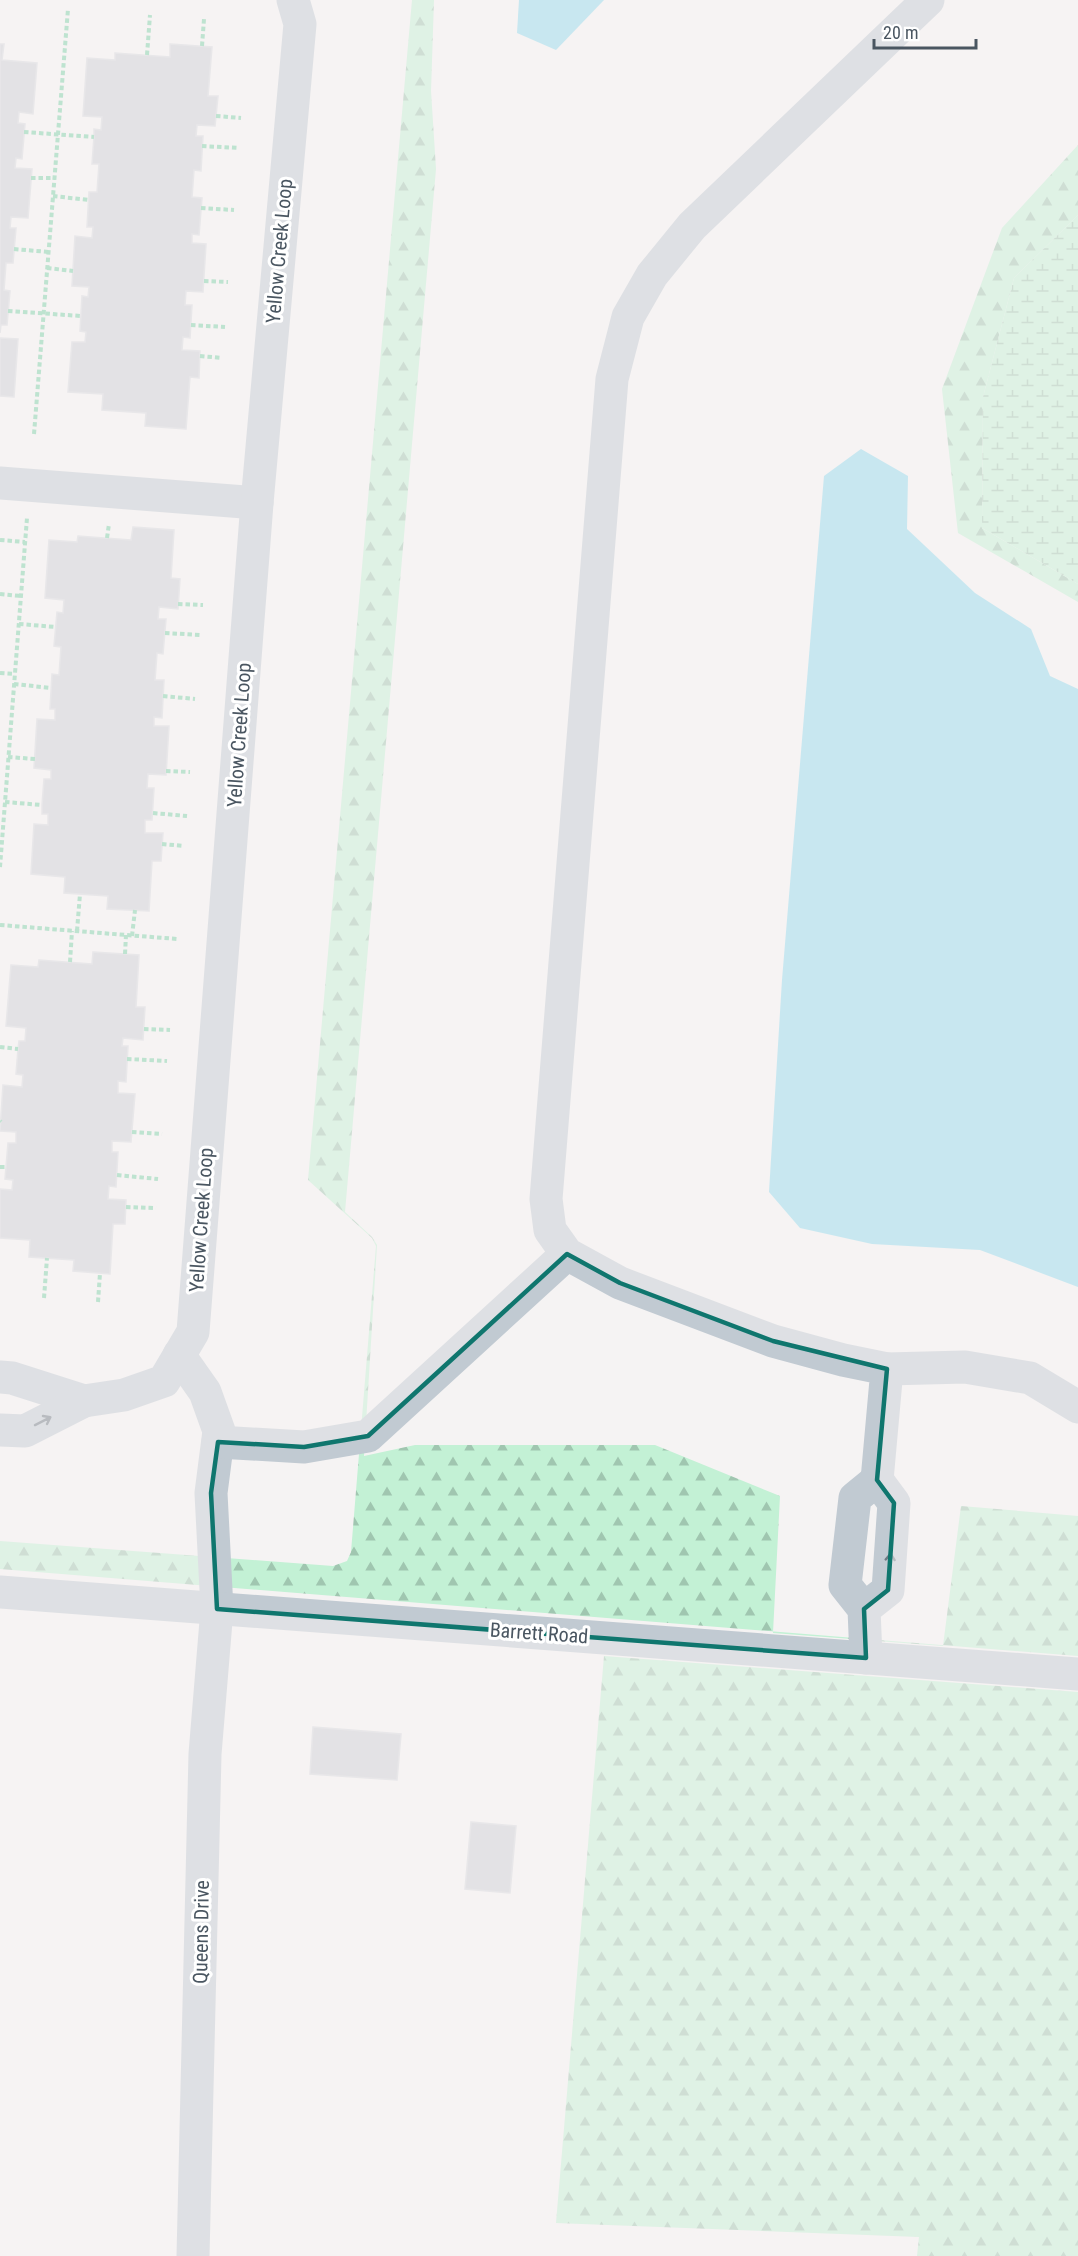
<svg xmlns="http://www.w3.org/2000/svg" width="1078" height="2256" font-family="'Roboto Condensed',sans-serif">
  <defs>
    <pattern id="forest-firs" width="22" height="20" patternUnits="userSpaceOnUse" patternTransform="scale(1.5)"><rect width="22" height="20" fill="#c3f1d5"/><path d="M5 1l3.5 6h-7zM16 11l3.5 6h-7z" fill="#a0c6b0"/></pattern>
    <pattern id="wetland-marsh" width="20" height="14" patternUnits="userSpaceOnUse" patternTransform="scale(1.5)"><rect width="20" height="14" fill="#c3f1d5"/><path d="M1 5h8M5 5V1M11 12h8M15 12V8" fill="none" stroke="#a0c6b0"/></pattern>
  </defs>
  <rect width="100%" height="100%" fill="#f5f3f3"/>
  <g fill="url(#forest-firs)">
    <path d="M 412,0 L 434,0 L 431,91 L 436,169 L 345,1212 L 372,1237 L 377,1245 L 364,1456 L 415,1445 L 655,1445 L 780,1496 L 773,1633 L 943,1646 L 961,1506 L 1078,1516 L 1078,1656 L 0,1569 L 0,1541 L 333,1566 L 347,1561 L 351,1552 L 376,1246 L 372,1238 L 308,1180 Z"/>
    <path d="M 1078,145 L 1078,215 L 1014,278 L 983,397 L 982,528 L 1078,584 L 1078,602 L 958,533 L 942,389 L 1002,228 Z"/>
    <path d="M 604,1656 L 1078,1692 L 1078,2256 L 917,2256 L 919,2237 L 556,2223 Z"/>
  </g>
  <path fill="url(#wetland-marsh)" d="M 1078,215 L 1078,584 L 982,528 L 983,397 L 1014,278 Z"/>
  <g fill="#90daee">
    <path d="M 519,0 L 604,0 L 556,50 L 517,33 Z"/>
    <path d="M 861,449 L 908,476 L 907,529 L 975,593 L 1031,629 L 1050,676 L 1078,689 L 1078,1287 L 980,1250 L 872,1244 L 800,1228 L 769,1192 L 782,980 L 824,476 Z"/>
  </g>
  <g fill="#cdcfd5" stroke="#d7d9de" stroke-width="1.5">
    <path d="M 0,44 L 4,44 L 2,60 L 37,63 L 33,114 L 19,112 L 18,123 L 25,124 L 22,159 L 16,158 L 15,168 L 32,169 L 28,218 L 11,217 L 10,228 L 16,228 L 13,263 L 6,263 L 4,290 L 10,291 L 7,325 L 1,325 L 0,333 Z"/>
    <path d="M 170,44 L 212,47 L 208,96 L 218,96 L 215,126 L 197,125 L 196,136 L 203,136 L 201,171 L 194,170 L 192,197 L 202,198 L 199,235 L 192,234 L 192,243 L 206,244 L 203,292 L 186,291 L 185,305 L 192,305 L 190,338 L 183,337 L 182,350 L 200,351 L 199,378 L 190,377 L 186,429 L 145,426 L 146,413 L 102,410 L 103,394 L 68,392 L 72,342 L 85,342 L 86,332 L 80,331 L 82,296 L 88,297 L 89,287 L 72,286 L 75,236 L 92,238 L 93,227 L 87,227 L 89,192 L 97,192 L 99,164 L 92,164 L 94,137 L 94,129 L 101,130 L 102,117 L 83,116 L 87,58 L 115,60 L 115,53 L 170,57 Z"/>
    <path d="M 0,338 L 18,339 L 14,397 L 0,396 Z"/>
    <path d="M 133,527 L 174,530 L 171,578 L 180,579 L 178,609 L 159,607 L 158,619 L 166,619 L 163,654 L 157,653 L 155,680 L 164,680 L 162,718 L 154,717 L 154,726 L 169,726 L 166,775 L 148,774 L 147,788 L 154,788 L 152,820 L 145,820 L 145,833 L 163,833 L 161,861 L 152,861 L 149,911 L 107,909 L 108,896 L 64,893 L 65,877 L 31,874 L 34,824 L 48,825 L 48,814 L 42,814 L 42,805 L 44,779 L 51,779 L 51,770 L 34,768 L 37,719 L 55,720 L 55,709 L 50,709 L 52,674 L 59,675 L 61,647 L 54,646 L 57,612 L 63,613 L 64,600 L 45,598 L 49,540 L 77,542 L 78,536 L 131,540 Z"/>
    <path d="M 93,952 L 139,955 L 136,1007 L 145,1007 L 143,1040 L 123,1038 L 122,1046 L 128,1046 L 126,1082 L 118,1081 L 118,1093 L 135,1094 L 131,1142 L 112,1141 L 112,1152 L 118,1152 L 116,1187 L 109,1186 L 108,1199 L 126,1200 L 125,1224 L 113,1224 L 110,1274 L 73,1271 L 74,1260 L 29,1257 L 30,1240 L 0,1238 L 0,1189 L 12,1190 L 13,1180 L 5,1179 L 8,1143 L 16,1143 L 16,1132 L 0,1131 L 3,1085 L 22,1087 L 23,1075 L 16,1074 L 18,1049 L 19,1041 L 25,1041 L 26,1028 L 6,1026 L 11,965 L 38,967 L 39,960 L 92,964 Z"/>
    <path d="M 313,1727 L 401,1734 L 397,1780 L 310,1774 Z"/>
    <path d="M 471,1822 L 516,1826 L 510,1893 L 465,1889 Z"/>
  </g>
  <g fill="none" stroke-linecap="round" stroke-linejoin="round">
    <g stroke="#7ad0a6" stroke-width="4" stroke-dasharray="4.5 3" stroke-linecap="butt">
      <path d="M 202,46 L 204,19"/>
      <path d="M 147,55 L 150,15"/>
      <path d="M 216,116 L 241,118"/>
      <path d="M 24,132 L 94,137"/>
      <path d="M 202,146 L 239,148"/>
      <path d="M 31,178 L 55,178"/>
      <path d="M 53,196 L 89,200"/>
      <path d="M 201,208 L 234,210"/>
      <path d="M 14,249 L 49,252"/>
      <path d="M 47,268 L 73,271"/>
      <path d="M 204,281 L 228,282"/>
      <path d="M 8,311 L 81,316"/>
      <path d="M 191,325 L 225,327"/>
      <path d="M 200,356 L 222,358"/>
      <path d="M 34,434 L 68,9"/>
      <path d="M 107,538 L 109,524"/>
      <path d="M 0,540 L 25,542"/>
      <path d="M 0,594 L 21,596"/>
      <path d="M 178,604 L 203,605"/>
      <path d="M 19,624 L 56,627"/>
      <path d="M 165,633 L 200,635"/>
      <path d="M 0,673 L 15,674"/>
      <path d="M 14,684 L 51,688"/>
      <path d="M 163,696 L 195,699"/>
      <path d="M 8,757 L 35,759"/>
      <path d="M 166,771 L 190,772"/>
      <path d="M 5,802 L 42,805"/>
      <path d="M 153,813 L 187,816"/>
      <path d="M 162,844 L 184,846"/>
      <path d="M 0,867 L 27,518"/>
      <path d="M 0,925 L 177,939"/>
      <path d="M 77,931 L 80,894"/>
      <path d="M 132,936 L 135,910"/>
      <path d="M 125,954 L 126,935"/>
      <path d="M 70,962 L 72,931"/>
      <path d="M 144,1029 L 170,1030"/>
      <path d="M 0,1047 L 18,1049"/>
      <path d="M 127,1059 L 167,1061"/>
      <path d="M 0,1121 L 1,1122"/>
      <path d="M 132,1132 L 162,1134"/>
      <path d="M 0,1167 L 6,1167"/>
      <path d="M 117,1175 L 158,1179"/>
      <path d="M 126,1207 L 156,1208"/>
      <path d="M 44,1298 L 47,1258"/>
      <path d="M 98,1302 L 100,1273"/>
    </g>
    <g stroke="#c1cad2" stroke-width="33">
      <path d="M 0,483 L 257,503"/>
      <path d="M 179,1355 L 205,1392 L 219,1431 L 211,1493 L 217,1609 L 205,1754 L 193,2256"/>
      <path d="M 887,1369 L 965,1367 L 1030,1378 L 1078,1407"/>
      <path d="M 0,1377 L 12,1378 L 84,1401"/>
      <path d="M 0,1430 L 25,1431 L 84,1401 L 124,1395 L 164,1381 L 193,1332 L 257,503 L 300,24 L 293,0"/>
      <path d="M 218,1442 L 304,1447 L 368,1436 L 567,1254"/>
      <path d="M 877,1480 L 887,1369 L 843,1360 L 773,1341 L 620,1283 L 567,1254 L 550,1230 L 546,1199 L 612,379 L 628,317 L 652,275 L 692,226 L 928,0"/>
      <path d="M 0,1592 L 1078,1674"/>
      <path d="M 864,1609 L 888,1590 L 894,1503 L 877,1480 L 855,1498 L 845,1585 L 864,1609 L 866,1658"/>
    </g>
  </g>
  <defs><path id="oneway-shaft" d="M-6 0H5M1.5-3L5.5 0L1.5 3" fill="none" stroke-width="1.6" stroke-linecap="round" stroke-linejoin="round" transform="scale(1.5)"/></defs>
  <g stroke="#6e7983">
    <use href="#oneway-shaft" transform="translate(43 1421) rotate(-27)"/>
    <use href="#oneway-shaft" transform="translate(890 1562) rotate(-86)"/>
  </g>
  <path d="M0 0H1078V2256H0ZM 567,1254 L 620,1283 L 773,1341 L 887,1369 L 877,1480 L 894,1503 L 888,1590 L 864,1609 L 866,1658 L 217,1609 L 211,1493 L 218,1442 L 304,1447 L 368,1436 Z" fill="#f5f3f3" fill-opacity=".55" fill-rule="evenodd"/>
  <path fill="none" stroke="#0f766e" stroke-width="4.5" stroke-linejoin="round" d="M 567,1254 L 620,1283 L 773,1341 L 887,1369 L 877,1480 L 894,1503 L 888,1590 L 864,1609 L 866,1658 L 217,1609 L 211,1493 L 218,1442 L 304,1447 L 368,1436 Z"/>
  <g text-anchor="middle" stroke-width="6" stroke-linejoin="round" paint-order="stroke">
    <g font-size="20" fill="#4a5661" stroke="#fff">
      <text transform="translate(279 251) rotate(-85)" y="7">Yellow Creek Loop</text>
      <text transform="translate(239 735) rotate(-86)" y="7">Yellow Creek Loop</text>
      <text transform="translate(201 1220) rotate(-86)" y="7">Yellow Creek Loop</text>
      <text transform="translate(539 1633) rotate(4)" y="7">Barrett Road</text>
      <text transform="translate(201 1932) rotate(-89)" y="7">Queens Drive</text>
    </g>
  </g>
  <path d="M874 39v9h102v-9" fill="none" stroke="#4a5661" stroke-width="3"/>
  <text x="883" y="39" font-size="18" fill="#4a5661" stroke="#ffffff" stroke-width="4.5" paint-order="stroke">20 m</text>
</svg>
